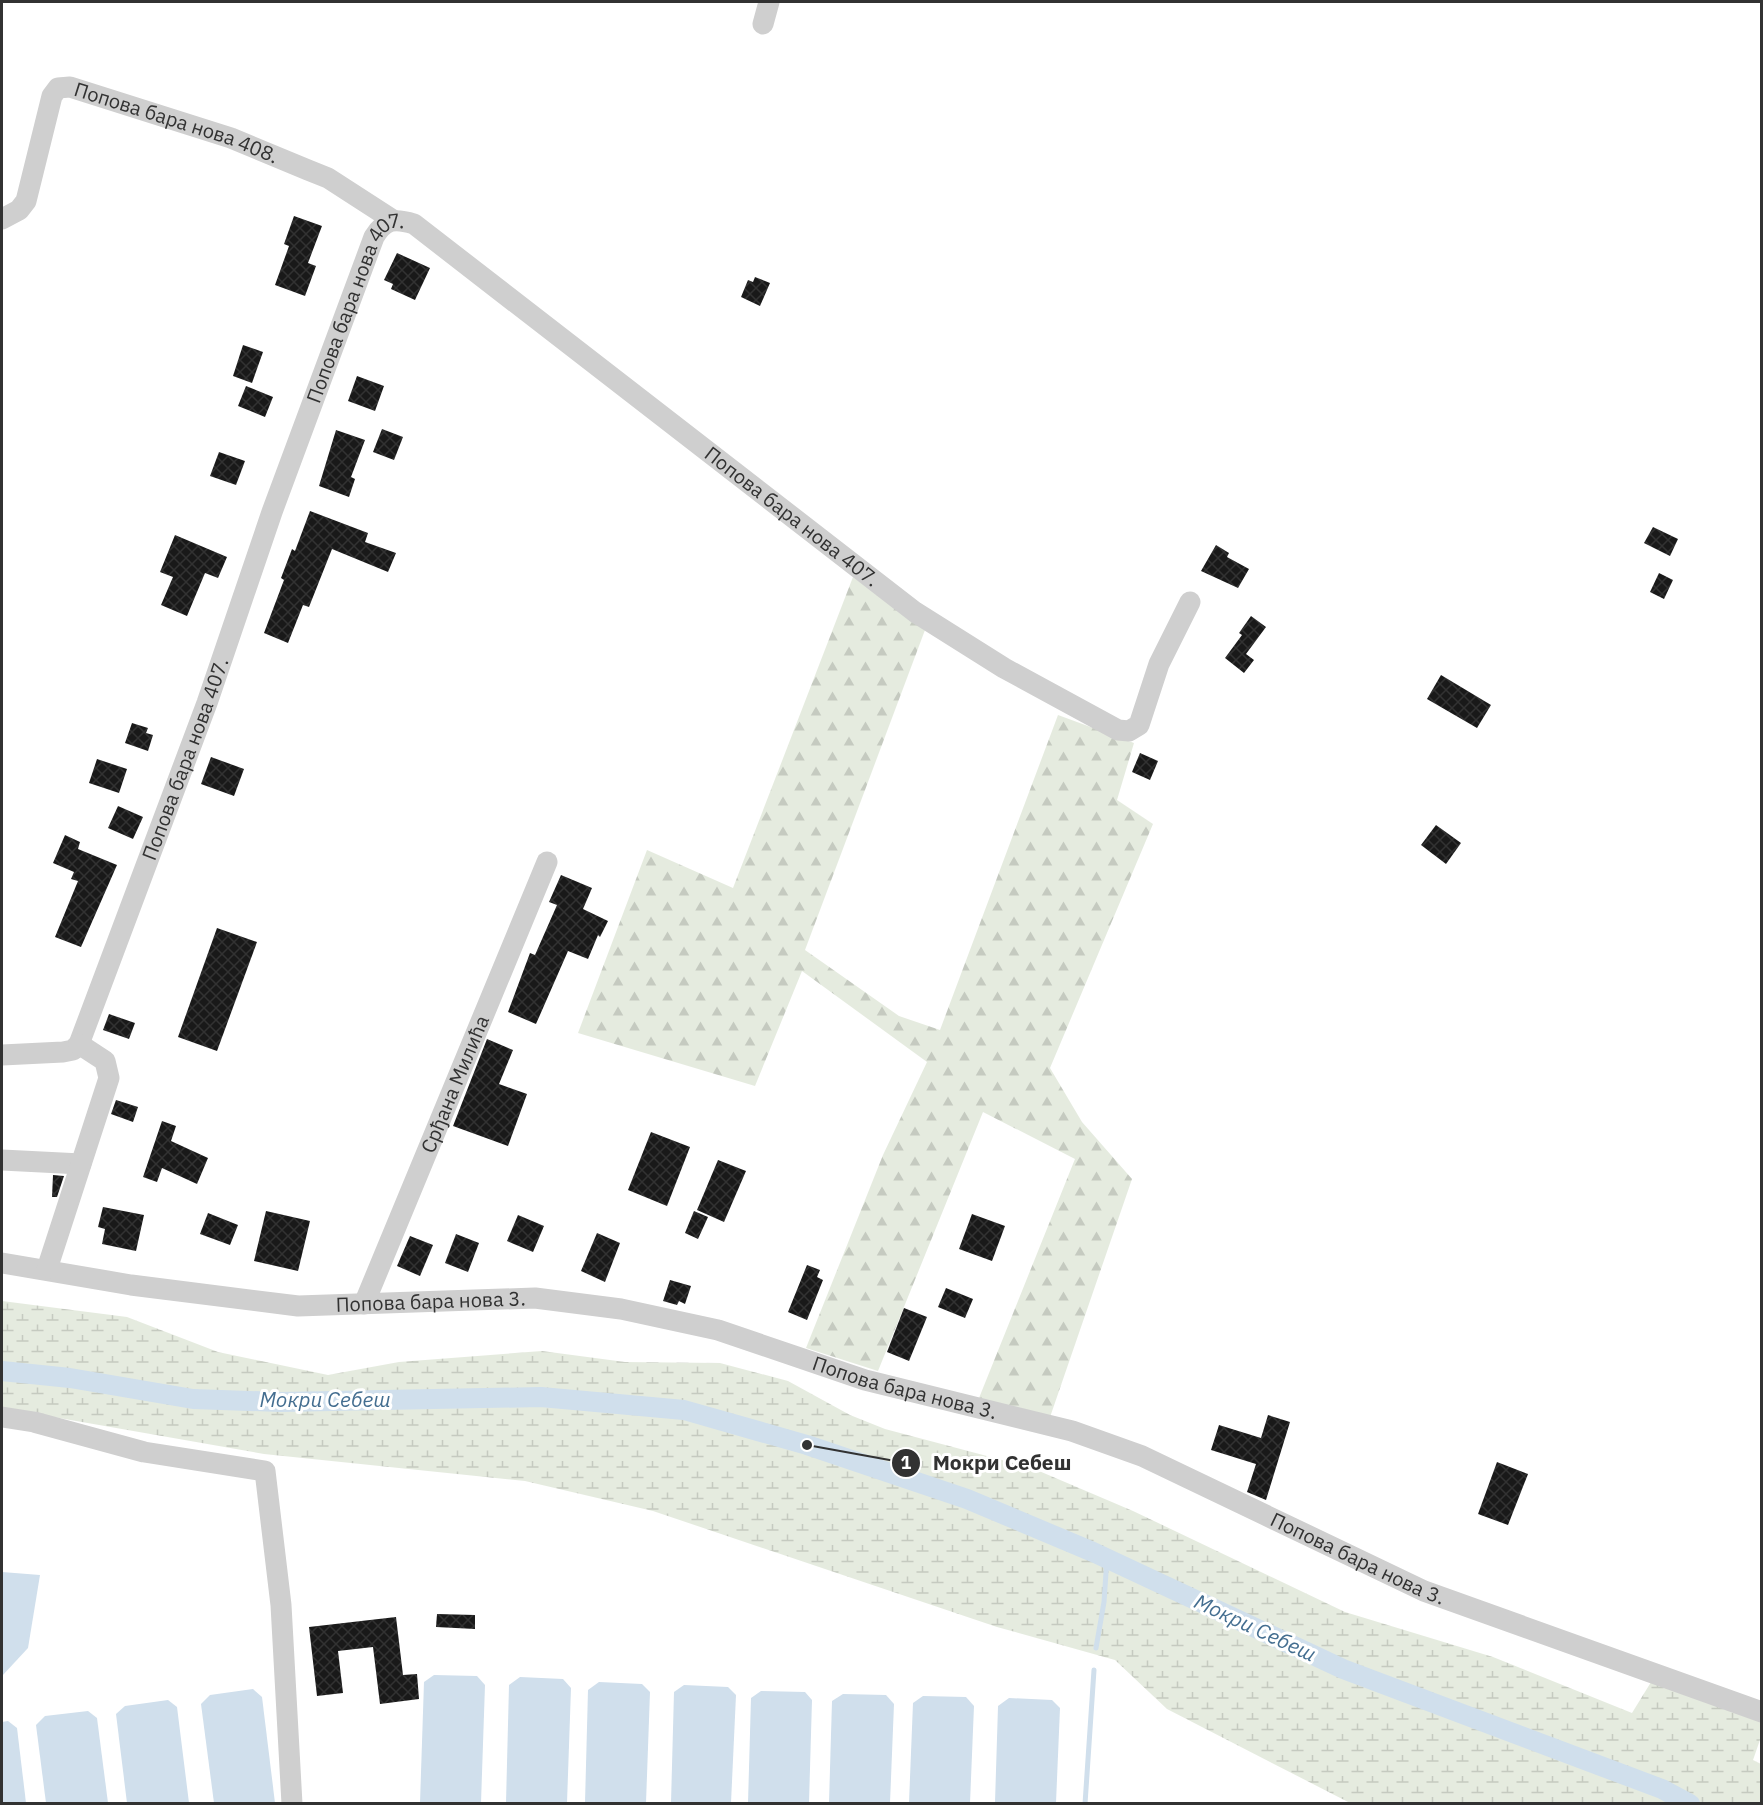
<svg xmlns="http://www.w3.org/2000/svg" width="1763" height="1805" font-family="'IBM Plex Sans',sans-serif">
  <defs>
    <pattern id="forest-firs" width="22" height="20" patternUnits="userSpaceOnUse" patternTransform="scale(1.5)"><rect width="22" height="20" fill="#e5ebdf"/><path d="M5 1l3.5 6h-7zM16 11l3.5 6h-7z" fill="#c5cac0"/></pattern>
    <pattern id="wetland-marsh" width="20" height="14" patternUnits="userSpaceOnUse" patternTransform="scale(1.5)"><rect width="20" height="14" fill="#e5ebdf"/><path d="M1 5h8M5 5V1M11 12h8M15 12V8" fill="none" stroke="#c5cac0"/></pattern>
    <pattern id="building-cross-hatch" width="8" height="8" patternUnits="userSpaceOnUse" patternTransform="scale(1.5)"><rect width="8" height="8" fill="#191919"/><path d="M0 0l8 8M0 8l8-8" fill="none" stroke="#323232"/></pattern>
  </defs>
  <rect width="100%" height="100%" fill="#fff"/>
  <path fill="url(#forest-firs)" d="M 853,577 L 925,630 L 805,950 L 899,1016 L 940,1030 L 1058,715 L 1134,743 L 1117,800 L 1153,824 L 1050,1068 L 1082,1122 L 1132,1179 L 1049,1420 L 979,1398 L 1075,1159 L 983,1112 L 878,1371 L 806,1348 L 883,1155 L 927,1062 L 802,971 L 755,1086 L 578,1033 L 647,850 L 733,888 Z"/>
  <path fill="url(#wetland-marsh)" d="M 2,1301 L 127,1317 L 218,1352 L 328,1375 L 399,1362 L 542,1351 L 625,1362 L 720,1363 L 788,1381 L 850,1415 L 885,1429 L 1032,1468 L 1133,1511 L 1345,1612 L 1493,1657 L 1632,1713 L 1656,1674 L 1761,1712 L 1761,1737 L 1753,1760 L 1761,1764 L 1761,1803 L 1350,1803 L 1167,1709 L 1115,1660 L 997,1627 L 653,1511 L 525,1481 L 264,1454 L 2,1408 Z"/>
  <g fill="#d0dfec">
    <path d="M 2,1572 L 40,1575 L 28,1648 L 2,1676 Z"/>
    <path d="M 434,1675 L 477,1676 L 485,1685 L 481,1803 L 420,1803 L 424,1682 Z"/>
    <path d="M 520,1677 L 563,1679 L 571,1688 L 567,1803 L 506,1803 L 509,1685 Z"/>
    <path d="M 599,1682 L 642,1684 L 650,1692 L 646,1803 L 585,1803 L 588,1690 Z"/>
    <path d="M 684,1685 L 728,1687 L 736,1695 L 731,1803 L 671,1803 L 674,1692 Z"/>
    <path d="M 253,1689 L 262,1697 L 275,1803 L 214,1803 L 201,1704 L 210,1695 Z"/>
    <path d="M 761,1691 L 805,1692 L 812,1700 L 809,1803 L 748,1803 L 751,1698 Z"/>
    <path d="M 843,1694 L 886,1695 L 894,1704 L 890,1803 L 829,1803 L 832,1701 Z"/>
    <path d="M 923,1696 L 966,1697 L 974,1706 L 970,1803 L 909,1803 L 913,1703 Z"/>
    <path d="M 1009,1698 L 1052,1700 L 1060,1708 L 1056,1803 L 995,1803 L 998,1706 Z"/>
    <path d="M 168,1700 L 177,1707 L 189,1803 L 127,1803 L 116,1714 L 125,1706 Z"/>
    <path d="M 88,1711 L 97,1718 L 108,1803 L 46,1803 L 36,1725 L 45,1716 Z"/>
    <path d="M 8,1721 L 17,1728 L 26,1803 L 2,1803 L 2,1722 Z"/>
  </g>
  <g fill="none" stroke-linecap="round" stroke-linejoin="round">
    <g stroke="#d0dfec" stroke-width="5">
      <path d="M 1096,1648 L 1104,1602 L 1107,1558"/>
      <path d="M 1085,1804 L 1094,1670"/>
    </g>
    <path stroke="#d0dfec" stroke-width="20" d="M 2,1371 L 70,1378 L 193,1399 L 281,1402 L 541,1397 L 684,1410 L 807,1445 L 967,1499 L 1093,1552 L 1343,1669 L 1662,1789 L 1690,1804"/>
  </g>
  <g fill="url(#building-cross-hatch)">
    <path d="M 294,216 L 322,226 L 308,263 L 316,266 L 305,296 L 275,285 L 289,246 L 284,244 Z"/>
    <path d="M 397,253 L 430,268 L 415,300 L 391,289 L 393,284 L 384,280 Z"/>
    <path d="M 755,277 L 770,283 L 760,306 L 741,297 L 748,280 L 753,282 Z"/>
    <path d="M 243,345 L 263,352 L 252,383 L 233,376 Z"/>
    <path d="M 357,376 L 384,386 L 375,411 L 348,401 Z"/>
    <path d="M 246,386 L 273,397 L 265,417 L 238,406 Z"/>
    <path d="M 382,429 L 403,437 L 394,460 L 373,452 Z"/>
    <path d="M 336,430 L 365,440 L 351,477 L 355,479 L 349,497 L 319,486 Z"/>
    <path d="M 219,452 L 245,461 L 236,485 L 210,476 Z"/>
    <path d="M 310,511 L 368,533 L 365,542 L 396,553 L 388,572 L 332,549 L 309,607 L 303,605 L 288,643 L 264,633 L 284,580 L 281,578 L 292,549 L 295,551 Z"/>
    <path d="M 1653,527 L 1678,539 L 1670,556 L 1644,543 Z"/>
    <path d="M 175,535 L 227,557 L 218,578 L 205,573 L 187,616 L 161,605 L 173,577 L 160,572 Z"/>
    <path d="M 1216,545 L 1229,553 L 1227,557 L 1249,569 L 1238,588 L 1201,571 Z"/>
    <path d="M 1659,573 L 1673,580 L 1664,599 L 1650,592 Z"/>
    <path d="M 1251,616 L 1266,627 L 1246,654 L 1254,660 L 1244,673 L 1225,658 L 1242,635 L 1239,633 Z"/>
    <path d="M 1441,675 L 1491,705 L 1477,728 L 1427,699 Z"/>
    <path d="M 132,723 L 148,728 L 146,733 L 153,735 L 148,751 L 125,743 Z"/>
    <path d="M 1140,753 L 1158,761 L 1150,780 L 1132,772 Z"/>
    <path d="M 211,757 L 244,769 L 234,796 L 201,784 Z"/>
    <path d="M 97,759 L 127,769 L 119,793 L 89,783 Z"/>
    <path d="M 118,806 L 143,817 L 133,839 L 108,828 Z"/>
    <path d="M 1436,825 L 1461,843 L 1446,864 L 1421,845 Z"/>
    <path d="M 65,835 L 80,842 L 78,849 L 117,865 L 81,947 L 55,937 L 78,881 L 71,879 L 74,872 L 53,863 Z"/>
    <path d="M 561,875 L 592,888 L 583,909 L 608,921 L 600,937 L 598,935 L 588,959 L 568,951 L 536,1024 L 508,1012 L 530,953 L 535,955 L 557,905 L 549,902 Z"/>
    <path d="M 217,928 L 257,942 L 217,1051 L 178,1037 Z"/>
    <path d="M 109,1014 L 135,1023 L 129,1039 L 103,1030 Z"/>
    <path d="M 487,1039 L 513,1050 L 499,1084 L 527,1094 L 508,1146 L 453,1126 Z"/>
    <path d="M 116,1100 L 138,1107 L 133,1122 L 111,1114 Z"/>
    <path d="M 162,1121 L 176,1126 L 171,1141 L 208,1158 L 197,1184 L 162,1168 L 157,1182 L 143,1177 Z"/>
    <path d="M 651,1132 L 690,1147 L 667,1206 L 628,1190 Z"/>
    <path d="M 718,1160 L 746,1171 L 724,1222 L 697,1210 Z"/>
    <path d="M 53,1175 L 64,1176 L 57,1197 L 52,1197 Z"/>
    <path d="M 103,1207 L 144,1215 L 136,1251 L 102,1244 L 105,1229 L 98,1227 Z"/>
    <path d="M 266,1211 L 310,1221 L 298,1271 L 254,1261 Z"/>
    <path d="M 694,1211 L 708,1217 L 698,1239 L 685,1233 Z"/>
    <path d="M 208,1213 L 238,1225 L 230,1245 L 200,1234 Z"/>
    <path d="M 972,1214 L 1005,1226 L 992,1261 L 959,1249 Z"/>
    <path d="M 518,1215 L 544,1226 L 533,1252 L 507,1241 Z"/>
    <path d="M 597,1233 L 620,1243 L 605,1282 L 581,1271 Z"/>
    <path d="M 456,1234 L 479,1243 L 468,1272 L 445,1263 Z"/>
    <path d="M 410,1236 L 433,1245 L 420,1276 L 397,1266 Z"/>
    <path d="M 807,1265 L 820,1270 L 817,1277 L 823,1280 L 807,1320 L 788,1312 Z"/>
    <path d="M 670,1280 L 691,1286 L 685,1304 L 679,1301 L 677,1305 L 663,1301 Z"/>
    <path d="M 946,1288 L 973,1299 L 965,1318 L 938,1307 Z"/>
    <path d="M 904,1308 L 927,1317 L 909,1361 L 887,1352 Z"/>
    <path d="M 1268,1415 L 1290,1422 L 1266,1500 L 1247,1492 L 1256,1464 L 1211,1450 L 1219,1425 L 1261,1438 Z"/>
    <path d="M 1497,1462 L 1528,1474 L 1508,1525 L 1478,1514 Z"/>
    <path d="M 437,1614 L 475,1615 L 475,1629 L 436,1627 Z"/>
    <path d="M 396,1617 L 403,1675 L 417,1674 L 419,1699 L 380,1704 L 373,1647 L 338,1651 L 343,1693 L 317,1696 L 309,1627 Z"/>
  </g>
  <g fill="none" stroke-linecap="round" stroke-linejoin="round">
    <g stroke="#cfcfcf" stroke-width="21">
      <path d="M 763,24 L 769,2"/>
      <path id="s1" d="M 2,219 L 19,210 L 26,201 L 52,96 L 58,88 L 70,87 L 231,138 L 308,170 L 328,178 L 393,220"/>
      <path id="s2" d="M 2,1055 L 63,1052 L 73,1050 L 79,1044 L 207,703 L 272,512 L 374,237 C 385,219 394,218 414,224 L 915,612 L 1004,668 L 1118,730 L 1129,731 L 1139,725 L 1159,664 L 1190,602"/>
      <path d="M 2,1160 L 81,1164"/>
      <path id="s3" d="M 2,1263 L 131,1285 L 298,1306 L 535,1298 L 621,1309 L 718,1330 L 865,1380 L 1072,1431 L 1142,1456 L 1424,1591 L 1762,1712"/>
      <path d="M 47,1269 L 109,1078 L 105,1061 L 79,1044"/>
      <path id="s4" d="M 364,1304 L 547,862"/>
      <path d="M 2,1417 L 34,1422 L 144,1452 L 265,1471 L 281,1605 L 292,1804"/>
    </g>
  </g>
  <g text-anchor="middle" stroke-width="6" stroke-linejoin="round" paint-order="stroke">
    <g font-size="20" fill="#323232" stroke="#fff">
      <text dy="7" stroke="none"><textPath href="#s1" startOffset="273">Попова бара нова 408.</textPath></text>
      <text dy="7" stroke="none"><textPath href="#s2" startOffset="870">Попова бара нова 407.</textPath></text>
      <text dy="7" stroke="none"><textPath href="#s2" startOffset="1464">Попова бара нова 407.</textPath></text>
      <text dy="7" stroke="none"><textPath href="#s2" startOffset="384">Попова бара нова 407.</textPath></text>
      <text dy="7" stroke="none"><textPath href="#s4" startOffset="238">Срђана Милића</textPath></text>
      <text dy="7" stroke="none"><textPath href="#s3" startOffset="432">Попова бара нова 3.</textPath></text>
      <text dy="7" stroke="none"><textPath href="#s3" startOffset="918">Попова бара нова 3.</textPath></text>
      <text dy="7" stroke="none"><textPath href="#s3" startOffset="1404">Попова бара нова 3.</textPath></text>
    </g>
    <g font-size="21" font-style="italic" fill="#446e90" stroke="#fff">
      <text x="325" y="1407">Мокри Себеш</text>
      <text transform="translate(1255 1628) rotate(25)" y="7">Мокри Себеш</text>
    </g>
  </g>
  <path fill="none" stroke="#323232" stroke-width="2" d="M807 1445L906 1463"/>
  <g fill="#323232" stroke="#fff" stroke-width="2">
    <circle cx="807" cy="1445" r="6"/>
    <circle cx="906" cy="1463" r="15"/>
  </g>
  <g font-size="18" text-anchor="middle" font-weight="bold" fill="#fff">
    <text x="906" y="1469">1</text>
  </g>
  <g font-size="21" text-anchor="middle" font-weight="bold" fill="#323232" stroke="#fff" stroke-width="6" stroke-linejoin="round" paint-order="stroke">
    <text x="1002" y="1470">Мокри Себеш</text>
  </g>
  <rect width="1763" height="1805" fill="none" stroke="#323232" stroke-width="6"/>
</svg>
